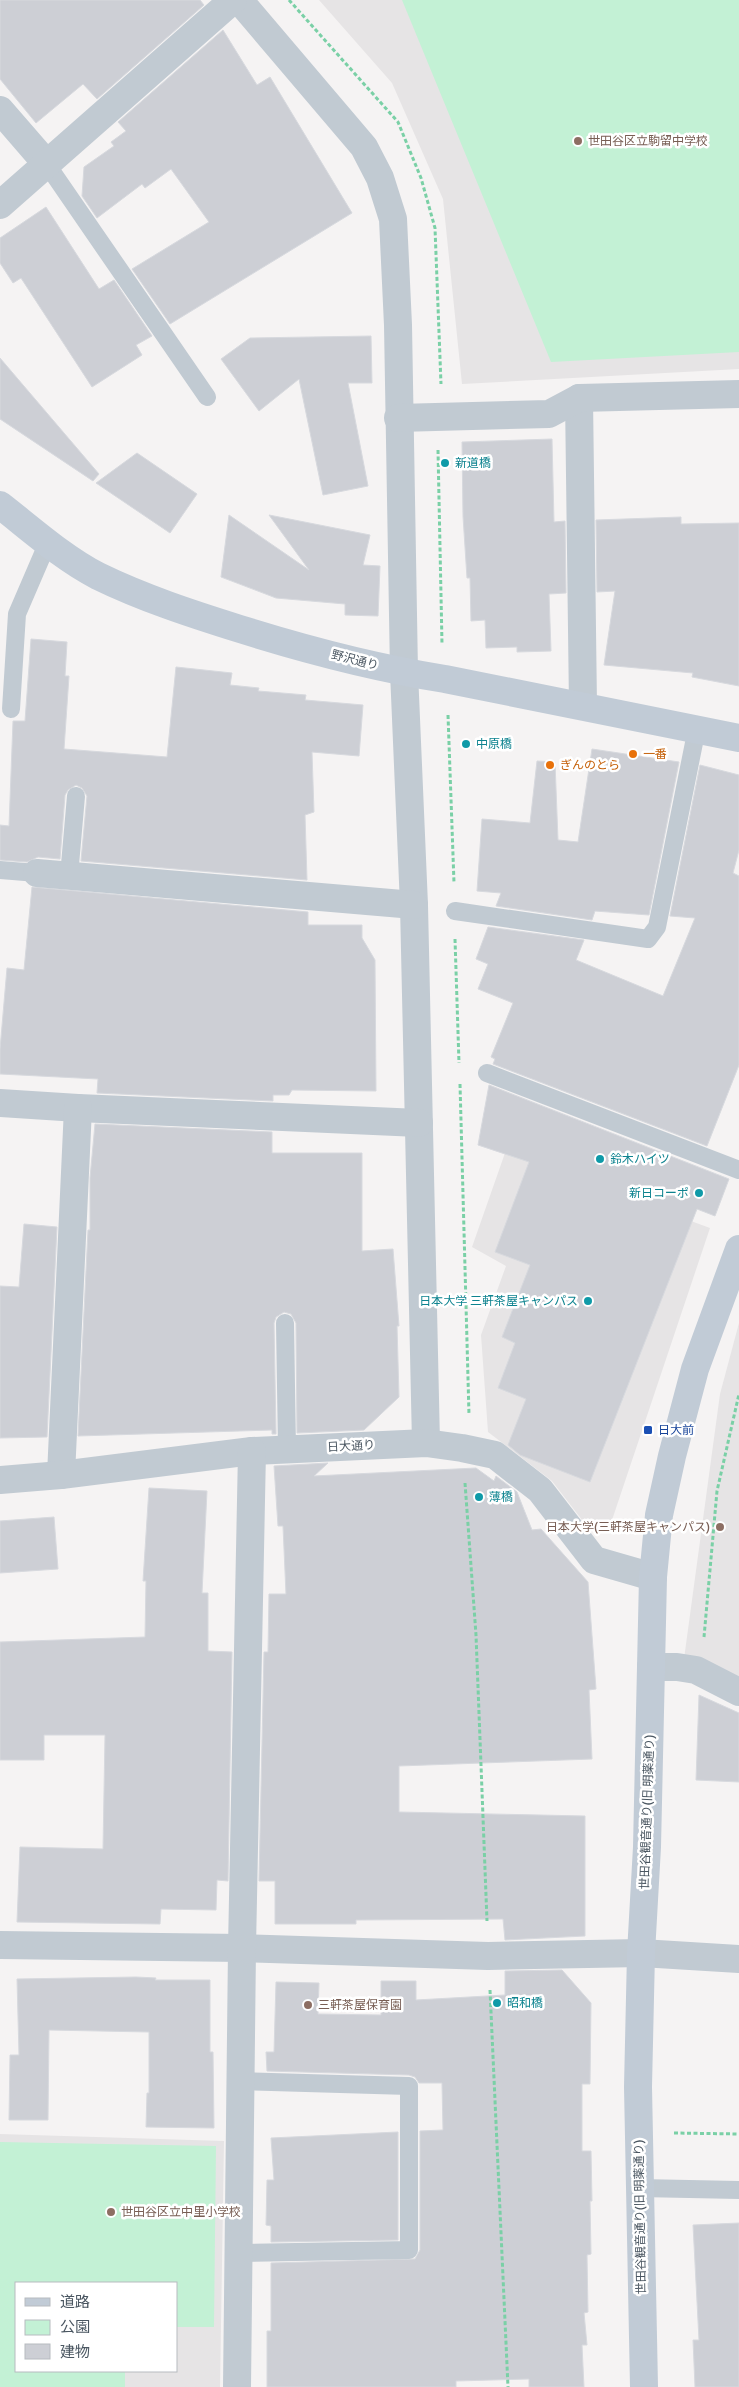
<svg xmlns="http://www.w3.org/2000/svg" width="739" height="2387" font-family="Signika,'Noto Sans JP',sans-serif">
  <rect width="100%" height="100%" fill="#f5f3f3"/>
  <g fill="#e6e4e5" fill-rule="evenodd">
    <path d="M 319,0 L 739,0 L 739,369 L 462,384 L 443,199 L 392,83 Z"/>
    <path d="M 505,1153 L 710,1228 L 609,1529 L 586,1525 L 552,1481 L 488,1432 L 481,1335 L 506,1266 L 472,1247 Z"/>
    <path d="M 739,1323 L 739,1687 L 684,1659 L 720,1394 Z"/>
    <path d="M 0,2134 L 224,2141 L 220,2387 L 0,2387 ZM 16,2283 L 176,2283 L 176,2371 L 16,2371 Z"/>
  </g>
  <g fill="#c3f1d5">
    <path d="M 402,0 L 739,0 L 739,352 L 551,362 Z"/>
    <path d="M 0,2142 L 216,2146 L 214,2327 L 176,2327 L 176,2283 L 16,2283 L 16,2371 L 125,2371 L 125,2387 L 0,2387 Z"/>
  </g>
  <g fill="#cdcfd5" stroke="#d7d9de">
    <path d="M 0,0 L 200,0 L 204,5 L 97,99 L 83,84 L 36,123 L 0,79 Z"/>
    <path d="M 223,30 L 257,85 L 270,77 L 352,213 L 170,324 L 132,269 L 209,222 L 171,169 L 145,188 L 142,184 L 97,218 L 82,196 L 84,167 L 114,146 L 111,142 L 126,131 L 118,122 Z"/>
    <path d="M 46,207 L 99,289 L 114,280 L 152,336 L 136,345 L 142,355 L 92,387 L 21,278 L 13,283 L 0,263 L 0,238 Z"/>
    <path d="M 371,336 L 372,383 L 348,383 L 368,486 L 323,495 L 299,379 L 259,411 L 221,359 L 250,338 Z"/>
    <path d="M 0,358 L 99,474 L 93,481 L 0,419 Z"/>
    <path d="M 552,439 L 554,522 L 565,521 L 566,593 L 549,594 L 551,651 L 517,652 L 517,647 L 486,648 L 485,620 L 471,621 L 470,578 L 467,578 L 463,516 L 462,442 Z"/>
    <path d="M 137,453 L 197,494 L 170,533 L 96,483 Z"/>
    <path d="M 229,515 L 309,570 L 269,515 L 370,535 L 363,565 L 380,566 L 378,616 L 345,615 L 345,604 L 276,598 L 221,577 Z"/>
    <path d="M 681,517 L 681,524 L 739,523 L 739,686 L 692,677 L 693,673 L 604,665 L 615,591 L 597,592 L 596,520 Z"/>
    <path d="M 31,639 L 67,642 L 65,676 L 69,676 L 64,749 L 167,757 L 176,667 L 232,673 L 230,685 L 259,688 L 258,691 L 306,695 L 305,700 L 363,705 L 359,756 L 312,752 L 314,812 L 305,815 L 307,880 L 81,861 L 87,796 L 82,788 L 76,785 L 68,790 L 65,795 L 60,859 L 38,857 L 27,862 L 0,860 L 0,825 L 9,826 L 13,721 L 25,721 Z"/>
    <path d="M 592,749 L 679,762 L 649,915 L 595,911 L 592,920 L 496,906 L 501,893 L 477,891 L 482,819 L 530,823 L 537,761 L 555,762 L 558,840 L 578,842 Z"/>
    <path d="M 700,765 L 739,775 L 739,850 L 733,873 L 739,876 L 739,1065 L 707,1146 L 493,1064 L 495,1059 L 491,1057 L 513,1003 L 478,989 L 488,964 L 476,959 L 488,927 L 584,940 L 576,960 L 663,996 L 695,918 L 670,916 Z"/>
    <path d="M 32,887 L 308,912 L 308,925 L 362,925 L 362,938 L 375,960 L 376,1091 L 292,1090 L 289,1095 L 273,1095 L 273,1101 L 97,1093 L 98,1079 L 0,1074 L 0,1049 L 7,968 L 24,970 Z"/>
    <path d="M 489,1085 L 729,1179 L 715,1216 L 697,1209 L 590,1482 L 520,1455 L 508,1445 L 526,1399 L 498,1388 L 515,1343 L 502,1337 L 530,1265 L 495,1252 L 529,1162 L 478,1145 Z"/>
    <path d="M 95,1124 L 272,1132 L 272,1153 L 362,1153 L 362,1251 L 393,1249 L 399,1326 L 397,1326 L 399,1397 L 364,1430 L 297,1433 L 296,1323 L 291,1314 L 284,1312 L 276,1317 L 274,1323 L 276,1434 L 272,1434 L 272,1430 L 78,1436 L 88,1230 L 90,1230 L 90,1178 Z"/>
    <path d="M 24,1224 L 57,1227 L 47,1437 L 0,1438 L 0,1286 L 19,1287 Z"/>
    <path d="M 328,1463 L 314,1476 L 476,1468 L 494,1481 L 496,1476 L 517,1492 L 532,1530 L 541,1529 L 588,1582 L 596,1689 L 589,1690 L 592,1759 L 399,1766 L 399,1812 L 585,1816 L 585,1936 L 505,1940 L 503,1919 L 356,1920 L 356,1924 L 275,1924 L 275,1881 L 259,1881 L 264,1652 L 268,1652 L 269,1594 L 286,1594 L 283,1526 L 278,1526 L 274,1466 Z"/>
    <path d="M 149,1488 L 207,1491 L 202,1593 L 208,1593 L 208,1651 L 232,1652 L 228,1881 L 217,1880 L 216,1910 L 161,1909 L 160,1924 L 17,1922 L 20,1847 L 103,1849 L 105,1735 L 44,1735 L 44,1760 L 0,1760 L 0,1642 L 145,1637 L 146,1581 L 143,1581 Z"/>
    <path d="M 54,1517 L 58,1569 L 0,1573 L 0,1521 Z"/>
    <path d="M 699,1695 L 739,1713 L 739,1782 L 696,1780 Z"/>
    <path d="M 562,1970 L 591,2003 L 590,2084 L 582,2084 L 582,2151 L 591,2151 L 592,2201 L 590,2201 L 591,2254 L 587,2255 L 588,2312 L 584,2313 L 587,2345 L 582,2345 L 584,2387 L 529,2387 L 529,2379 L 456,2381 L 456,2387 L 267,2387 L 267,2331 L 271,2331 L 271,2263 L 415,2259 L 420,2250 L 420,2131 L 443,2130 L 442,2083 L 419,2083 L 415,2077 L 409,2075 L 267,2071 L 266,2052 L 274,2052 L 276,1982 L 319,1983 L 318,2014 L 381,2015 L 381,1981 L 416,1981 L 416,2000 L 505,1995 L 505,1971 Z"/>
    <path d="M 136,1977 L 156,1978 L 155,1980 L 210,1980 L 210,2052 L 213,2052 L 214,2128 L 146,2127 L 147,2093 L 149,2093 L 149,2032 L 49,2030 L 48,2120 L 9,2120 L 10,2055 L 19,2055 L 17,1979 Z"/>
    <path d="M 398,2132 L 398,2240 L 271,2242 L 271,2226 L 266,2225 L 267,2180 L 274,2180 L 271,2138 Z"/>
    <path d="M 739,2223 L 739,2387 L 695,2387 L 693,2340 L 699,2340 L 693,2225 Z"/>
  </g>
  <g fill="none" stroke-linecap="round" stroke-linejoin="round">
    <g stroke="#7ad0a6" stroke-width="3" stroke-dasharray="4 2.5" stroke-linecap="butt">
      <path d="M 289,0 L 398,122 L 421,178 L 435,228 L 441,384"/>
      <path d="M 438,450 L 442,644"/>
      <path d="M 448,715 L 454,883"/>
      <path d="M 455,939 L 459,1063"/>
      <path d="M 460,1084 L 469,1415"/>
      <path d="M 465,1483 L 476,1635 L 487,1921"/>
      <path d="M 704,1637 L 717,1491 L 739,1394"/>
      <path d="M 490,1990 L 508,2387"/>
      <path d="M 674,2133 L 739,2134"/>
    </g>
    <g stroke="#c1cad2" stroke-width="18">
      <path d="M 46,163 L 207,397"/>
      <path d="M 11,709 L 17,614 L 48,542"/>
      <path d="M 0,870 L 37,873"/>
      <path d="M 69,876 L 76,796"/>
      <path d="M 455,911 L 648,939 L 657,927 L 697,728"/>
      <path d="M 487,1073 L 739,1170"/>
      <path d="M 285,1323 L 287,1449"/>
      <path d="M 639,2188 L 739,2190"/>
      <path d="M 239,2253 L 409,2250 L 409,2086 L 241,2081"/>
    </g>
    <g stroke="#c1cad2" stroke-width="28">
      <path d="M 239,0 L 364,147 L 380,178 L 393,219 L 398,325 L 404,672 L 414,905 L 426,1443"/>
      <path d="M 0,110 L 46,163"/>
      <path d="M 0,205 L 233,0"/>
      <path d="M 579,398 L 583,706"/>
      <path d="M 398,418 L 549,414 L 579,398 L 739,394"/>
      <path d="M 37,873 L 414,905"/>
      <path d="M 0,1103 L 78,1108 L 419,1123"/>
      <path d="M 61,1475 L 78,1108"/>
      <path d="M 0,1480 L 61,1475 L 252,1451 L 426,1443 L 462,1448 L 495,1455 L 540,1490 L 594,1560 L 653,1577"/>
      <path d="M 651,1667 L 677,1667 L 696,1670 L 739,1692"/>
      <path d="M 0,1945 L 242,1948 L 488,1956 L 641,1953 L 739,1959"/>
      <path d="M 237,2387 L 242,1948 L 252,1451"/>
    </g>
    <g stroke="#c1cbd6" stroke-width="28">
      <path d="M 0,505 C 31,529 63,558 98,576 C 143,598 192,614 240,629 C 307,650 376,668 445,679 L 739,738"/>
      <path d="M 644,2387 L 638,2087 L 641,1953 L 647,1847 L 653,1577 L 659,1515 L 672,1456 L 695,1369 L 739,1249"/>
    </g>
  </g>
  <g fill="#8d6e63" stroke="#fff" stroke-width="2">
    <circle cx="578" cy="141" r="5"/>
    <circle cx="720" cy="1527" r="5"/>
    <circle cx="308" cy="2005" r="5"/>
    <circle cx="111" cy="2212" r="5"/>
  </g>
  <g fill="#0f9aa8" stroke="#fff" stroke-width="2">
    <circle cx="445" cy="463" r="5"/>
    <circle cx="466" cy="744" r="5"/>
    <circle cx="600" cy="1159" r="5"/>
    <circle cx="699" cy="1193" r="5"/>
    <circle cx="588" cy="1301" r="5"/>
    <circle cx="479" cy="1497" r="5"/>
    <circle cx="497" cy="2003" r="5"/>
  </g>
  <g fill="#e8710a" stroke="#fff" stroke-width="2">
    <circle cx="633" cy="754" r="5"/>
    <circle cx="550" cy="765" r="5"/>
  </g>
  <rect fill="#1a4fb4" stroke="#fff" stroke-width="2" x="643" y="1425" width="10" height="10" rx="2.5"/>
  <g text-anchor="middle" stroke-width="5" stroke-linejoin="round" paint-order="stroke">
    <g font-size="12" fill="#785e54" stroke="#fff" text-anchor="start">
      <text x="588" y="145">世田谷区立駒留中学校</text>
      <text x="710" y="1531" text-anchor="end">日本大学(三軒茶屋キャンパス)</text>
      <text x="318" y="2009">三軒茶屋保育園</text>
      <text x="121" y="2216">世田谷区立中里小学校</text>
    </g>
    <g font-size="12" fill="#0d838f" stroke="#fff" text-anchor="start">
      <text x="455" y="467">新道橋</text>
      <text x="476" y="748">中原橋</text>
      <text x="610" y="1163">鈴木ハイツ</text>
      <text x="689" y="1197" text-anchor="end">新日コーポ</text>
      <text x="578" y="1305" text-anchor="end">日本大学 三軒茶屋キャンパス</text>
      <text x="489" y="1501">薄橋</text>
      <text x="507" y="2007">昭和橋</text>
    </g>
    <g font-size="12" fill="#4a5661" stroke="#fff">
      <text transform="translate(355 660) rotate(14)" y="4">野沢通り</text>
      <text transform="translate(351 1446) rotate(-3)" y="4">日大通り</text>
      <text transform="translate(647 1812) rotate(-88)" y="4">世田谷観音通り(旧 明薬通り)</text>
      <text transform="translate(640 2217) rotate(-91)" y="4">世田谷観音通り(旧 明薬通り)</text>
    </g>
    <g font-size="12" fill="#c56008" stroke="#fff" text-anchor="start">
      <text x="643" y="758">一番</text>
      <text x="560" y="769">ぎんのとら</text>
    </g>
    <g font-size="12" fill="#164399" stroke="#fff" text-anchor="start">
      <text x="658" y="1434">日大前</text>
    </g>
  </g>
  <rect x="15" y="2282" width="162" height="90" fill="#ffffff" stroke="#b7bbc0"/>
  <rect x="25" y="2298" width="25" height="8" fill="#c1cbd6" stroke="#b7bbc0"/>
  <text x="60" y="2307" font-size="15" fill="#4a5661">道路</text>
  <rect x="25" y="2320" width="25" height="15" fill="#c3f1d5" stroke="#b7bbc0"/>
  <text x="60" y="2332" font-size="15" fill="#4a5661">公園</text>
  <rect x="25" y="2344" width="25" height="15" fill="#cdcfd5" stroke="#b7bbc0"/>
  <text x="60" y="2357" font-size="15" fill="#4a5661">建物</text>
</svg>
